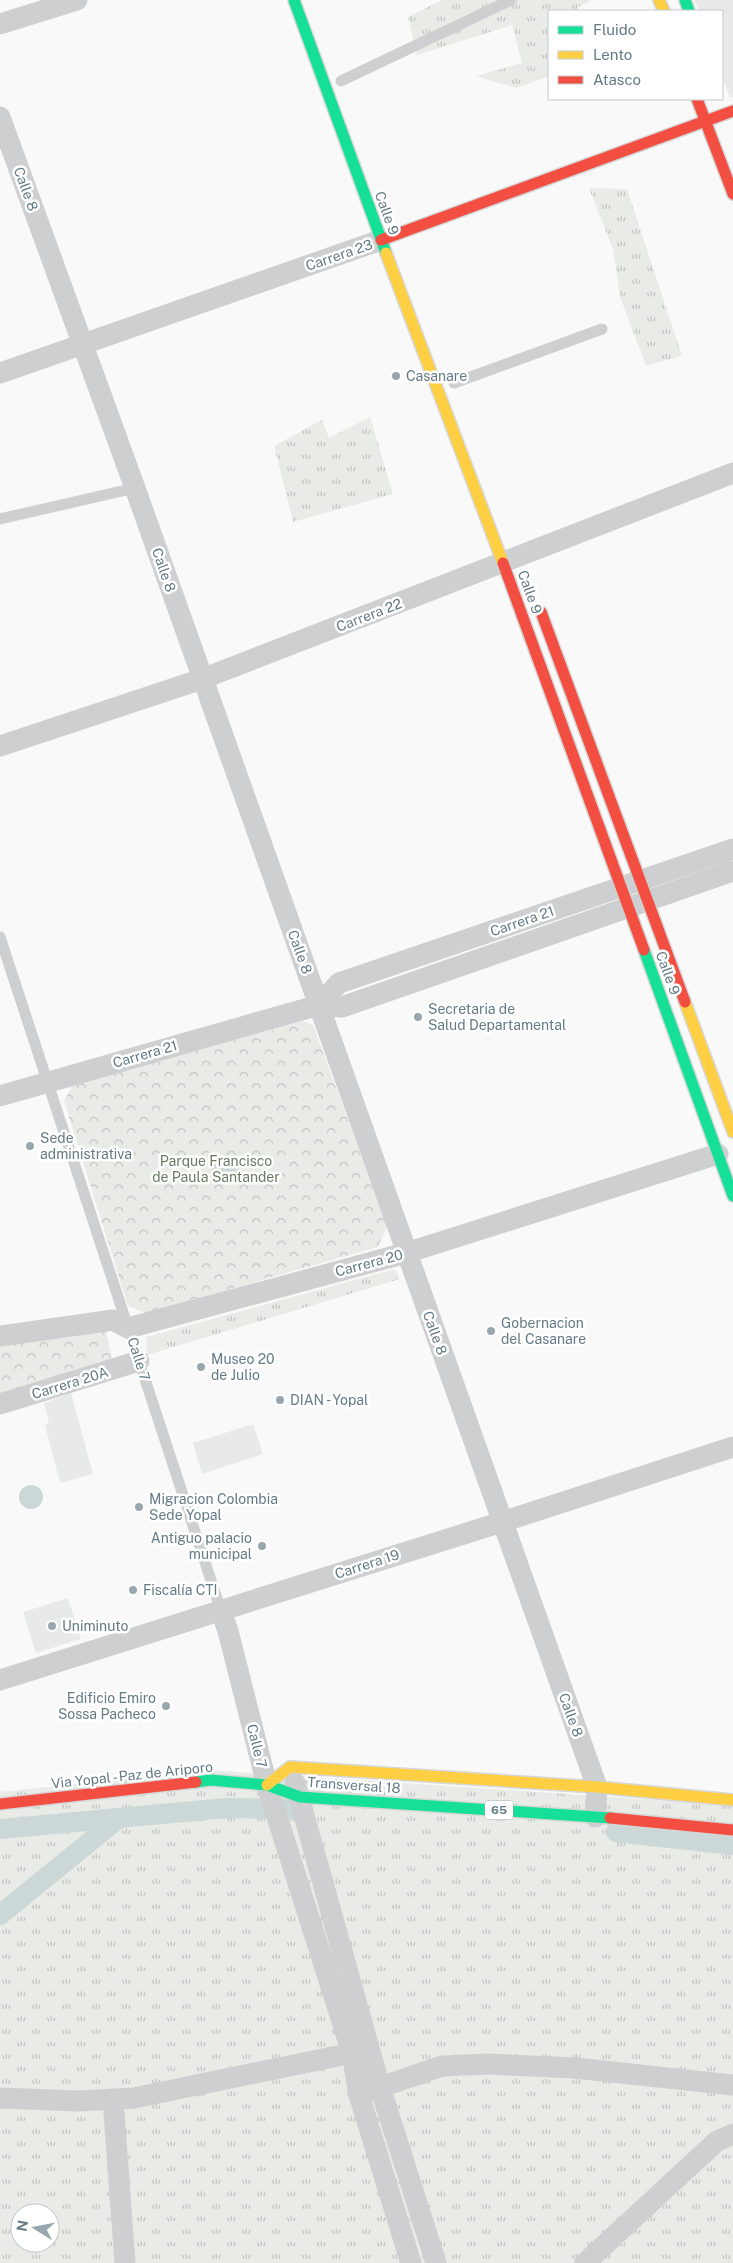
<svg xmlns="http://www.w3.org/2000/svg" width="733" height="2263" font-family="'Public Sans',sans-serif">
  <defs>
    <pattern id="grass-tufts" width="24" height="20" patternUnits="userSpaceOnUse" patternTransform="scale(1.25)"><rect width="24" height="20" fill="#e8ebe6"/><path d="M3 7l-1-3M5 7V3M7 7l1-3M15 17l-1-3M17 17v-4M19 17l1-3" fill="none" stroke="#c0c3c0"/></pattern>
    <pattern id="forest-crowns" width="20" height="18" patternUnits="userSpaceOnUse" patternTransform="scale(1.25)"><rect width="20" height="18" fill="#e8ebe6"/><path d="M2 6a3 3 0 1 1 6 0M12 15a3 3 0 1 1 6 0" fill="none" stroke="#c0c3c0"/></pattern>
  </defs>
  <rect width="100%" height="100%" fill="#f9f9f9"/>
  <g fill="#e8eaea">
    <path d="M 694,0 L 733,0 L 733,97 L 730,98 L 722,75 L 722,11 L 699,11 Z"/>
    <path d="M 71,1393 L 93,1474 L 60,1483 L 45,1425 L 49,1423 L 44,1403 Z"/>
    <path d="M 253,1424 L 263,1454 L 202,1474 L 193,1443 Z"/>
    <path d="M 68,1598 L 81,1639 L 36,1653 L 23,1612 Z"/>
  </g>
  <g fill="url(#grass-tufts)" fill-rule="evenodd">
    <path d="M 442,0 L 591,0 L 577,8 L 579,11 L 549,11 L 549,76 L 516,88 L 476,76 L 522,63 L 512,25 L 417,55 L 408,17 Z"/>
    <path d="M 589,188 L 627,189 L 682,356 L 646,366 L 620,297 L 613,249 Z"/>
    <path d="M 370,417 L 393,494 L 293,522 L 274,446 L 322,420 L 329,438 Z"/>
    <path d="M 395,1269 L 400,1279 L 147,1355 L 146,1337 Z"/>
    <path d="M 207,1770 L 733,1805 L 733,2263 L 0,2263 L 0,1792 ZM 20,2213 L 50,2213 L 50,2243 L 20,2243 Z"/>
  </g>
  <g fill="url(#forest-crowns)">
    <path d="M 303,1021 L 313,1025 L 387,1227 L 378,1247 L 146,1313 L 128,1306 L 64,1101 L 72,1086 Z"/>
    <path d="M 105,1327 L 113,1362 L 0,1397 L 0,1342 Z"/>
  </g>
  <g fill="#ccd7d8">
    <circle cx="225" cy="1170" r="14"/>
    <circle cx="31" cy="1497" r="12"/>
  </g>
  <g fill="none" stroke-linecap="round" stroke-linejoin="round">
    <g stroke="#ccd7d8" stroke-width="20">
      <path d="M 0,1829 L 227,1808 L 292,1809"/>
      <path d="M 616,1832 L 733,1845"/>
      <path d="M 0,1915 L 119,1818"/>
    </g>
    <g stroke="#d6d7d8" stroke-width="14">
      <g id="fast">
        <path d="M 294,0 L 386,253"/>
        <path d="M 685,0 L 689,11"/>
        <path d="M 644,950 L 733,1196"/>
        <path d="M 196,1782 L 210,1780 L 267,1785 L 300,1797 L 610,1818"/>
      </g>
    </g>
    <g stroke="#d6d7d8" stroke-width="14">
      <g id="slow">
        <path d="M 659,0 L 664,11"/>
        <path d="M 386,253 L 503,563"/>
        <path d="M 685,1002 L 733,1132"/>
        <path d="M 267,1785 L 290,1767 L 597,1787 L 733,1800"/>
      </g>
    </g>
    <g stroke="#d6d7d8" stroke-width="14">
      <g id="jam">
        <path d="M 697,99 L 733,194"/>
        <path d="M 381,240 L 733,111"/>
        <path d="M 503,563 L 644,950"/>
        <path d="M 541,612 L 685,1002"/>
        <path d="M 0,1804 L 196,1782"/>
        <path d="M 610,1818 L 733,1830"/>
      </g>
    </g>
    <g stroke="#cecfd0" stroke-width="11">
      <path d="M 341,81 L 511,0"/>
      <path d="M 454,383 L 602,329"/>
      <path d="M 0,519 L 135,488"/>
      <path d="M 0,937 L 221,1611"/>
    </g>
    <g stroke="#cecfd0" stroke-width="21">
      <path d="M 0,24 L 77,0"/>
      <path d="M 0,117 L 135,488 L 597,1787 L 595,1817"/>
      <path d="M 0,373 L 381,240"/>
      <path d="M 0,746 L 202,679 L 733,473"/>
      <path d="M 319,1005 L 339,983 L 733,849"/>
      <path d="M 0,1096 L 319,1005 L 342,1007 L 733,871"/>
      <path d="M 0,1336 L 113,1320 L 128,1328 L 406,1253 L 718,1154"/>
      <path d="M 0,1404 L 139,1361"/>
      <path d="M 221,1611 L 228,1631 L 267,1785 L 352,2053 L 359,2095 L 411,2263"/>
      <path d="M 0,1680 L 502,1522 L 733,1447"/>
      <path d="M 295,1783 L 380,2087 L 436,2263"/>
      <path d="M 366,2092 L 442,2066 L 488,2064 L 575,2068 L 733,2085"/>
      <path d="M 0,2098 L 78,2101 L 134,2098 L 352,2053"/>
      <path d="M 113,2099 L 125,2263"/>
      <path d="M 585,2263 L 717,2141 L 733,2134"/>
    </g>
    <use href="#fast" stroke="#16e098" stroke-width="11"/>
    <use href="#slow" stroke="#ffcf43" stroke-width="11"/>
    <use href="#jam" stroke="#f24e42" stroke-width="11"/>
  </g>
  <g fill="#98a6ad" stroke="#fff" stroke-width="2">
    <circle cx="396" cy="376" r="5"/>
    <circle cx="418" cy="1017" r="5"/>
    <circle cx="30" cy="1146" r="5"/>
    <circle cx="491" cy="1331" r="5"/>
    <circle cx="201" cy="1367" r="5"/>
    <circle cx="280" cy="1400" r="5"/>
    <circle cx="139" cy="1507" r="5"/>
    <circle cx="262" cy="1546" r="5"/>
    <circle cx="133" cy="1590" r="5"/>
    <circle cx="52" cy="1626" r="5"/>
    <circle cx="166" cy="1706" r="5"/>
  </g>
  <g text-anchor="middle" stroke-width="5" stroke-linejoin="round" paint-order="stroke">
    <rect fill="#fff" stroke="#92a2a9" stroke-width="1" x="485" y="1800.5" width="28" height="19" rx="4"/>
    <g font-size="12" font-weight="bold" fill="#647a84">
      <text x="499" y="1814">65</text>
    </g>
    <g font-size="14" fill="#647a84" stroke="#fff">
      <text transform="translate(26 189) rotate(70)" y="5">Calle 8</text>
      <text transform="translate(387 213) rotate(70)" y="5">Calle 9</text>
      <text transform="translate(339 255) rotate(-19)" y="5">Carrera 23</text>
      <text transform="translate(164 570) rotate(71)" y="5">Calle 8</text>
      <text transform="translate(530 592) rotate(70)" y="5">Calle 9</text>
      <text transform="translate(369 615) rotate(-21)" y="5">Carrera 22</text>
      <text transform="translate(522 921) rotate(-19)" y="5">Carrera 21</text>
      <text transform="translate(300 952) rotate(70)" y="5">Calle 8</text>
      <text transform="translate(668 973) rotate(70)" y="5">Calle 9</text>
      <text transform="translate(145 1054) rotate(-16)" y="5">Carrera 21</text>
      <text transform="translate(369 1263) rotate(-15)" y="5">Carrera 20</text>
      <text transform="translate(435 1333) rotate(70)" y="5">Calle 8</text>
      <text transform="translate(139 1359) rotate(72)" y="5">Calle 7</text>
      <text transform="translate(70 1383) rotate(-17)" y="5">Carrera 20A</text>
      <text transform="translate(367 1564) rotate(-18)" y="5">Carrera 19</text>
      <text transform="translate(571 1715) rotate(70)" y="5">Calle 8</text>
      <text transform="translate(257 1746) rotate(76)" y="5">Calle 7</text>
      <text transform="translate(132 1775) rotate(-6)" y="5">Via Yopal - Paz de Ariporo</text>
      <text transform="translate(354 1785) rotate(4)" y="5">Transversal 18</text>
    </g>
    <g font-size="14" fill="#647a84" stroke="#fff" text-anchor="start">
      <text x="406" y="381">Casanare</text>
      <text x="428" y="1014">Secretaria de<tspan x="428" dy="16">Salud Departamental</tspan></text>
      <text x="40" y="1143">Sede<tspan x="40" dy="16">administrativa</tspan></text>
      <text x="501" y="1328">Gobernacion<tspan x="501" dy="16">del Casanare</tspan></text>
      <text x="211" y="1364">Museo 20<tspan x="211" dy="16">de Julio</tspan></text>
      <text x="290" y="1405">DIAN - Yopal</text>
      <text x="149" y="1504">Migracion Colombia<tspan x="149" dy="16">Sede Yopal</tspan></text>
      <text x="252" y="1543" text-anchor="end">Antiguo palacio<tspan x="252" dy="16">municipal</tspan></text>
      <text x="143" y="1595">Fiscalía CTI</text>
      <text x="62" y="1631">Uniminuto</text>
      <text x="156" y="1703" text-anchor="end">Edificio Emiro<tspan x="156" dy="16">Sossa Pacheco</tspan></text>
    </g>
    <g font-size="14" fill="#6b7b63" stroke="#fff">
      <text x="216" y="1166">Parque Francisco<tspan x="216" dy="16">de Paula Santander</tspan></text>
    </g>
  </g>
  <rect x="548" y="10" width="175" height="90" fill="#ffffff" stroke="#c1cace"/>
  <rect x="558" y="26" width="25" height="8" fill="#16e098" stroke="#c1cace"/>
  <text x="593" y="35" font-size="15" fill="#647a84">Fluido</text>
  <rect x="558" y="51" width="25" height="8" fill="#ffcf43" stroke="#c1cace"/>
  <text x="593" y="60" font-size="15" fill="#647a84">Lento</text>
  <rect x="558" y="76" width="25" height="8" fill="#f24e42" stroke="#c1cace"/>
  <text x="593" y="85" font-size="15" fill="#647a84">Atasco</text>
  <g transform="translate(35 2228) rotate(280)"><circle r="24" fill="#ffffff" stroke="#c1cace"/>
  <path d="M0-4L9 19L0 12L-9 19Z" fill="#98a6ad"/>
  <text y="-8" font-size="14" font-weight="bold" text-anchor="middle" fill="#647a84">N</text>
  </g>
</svg>
